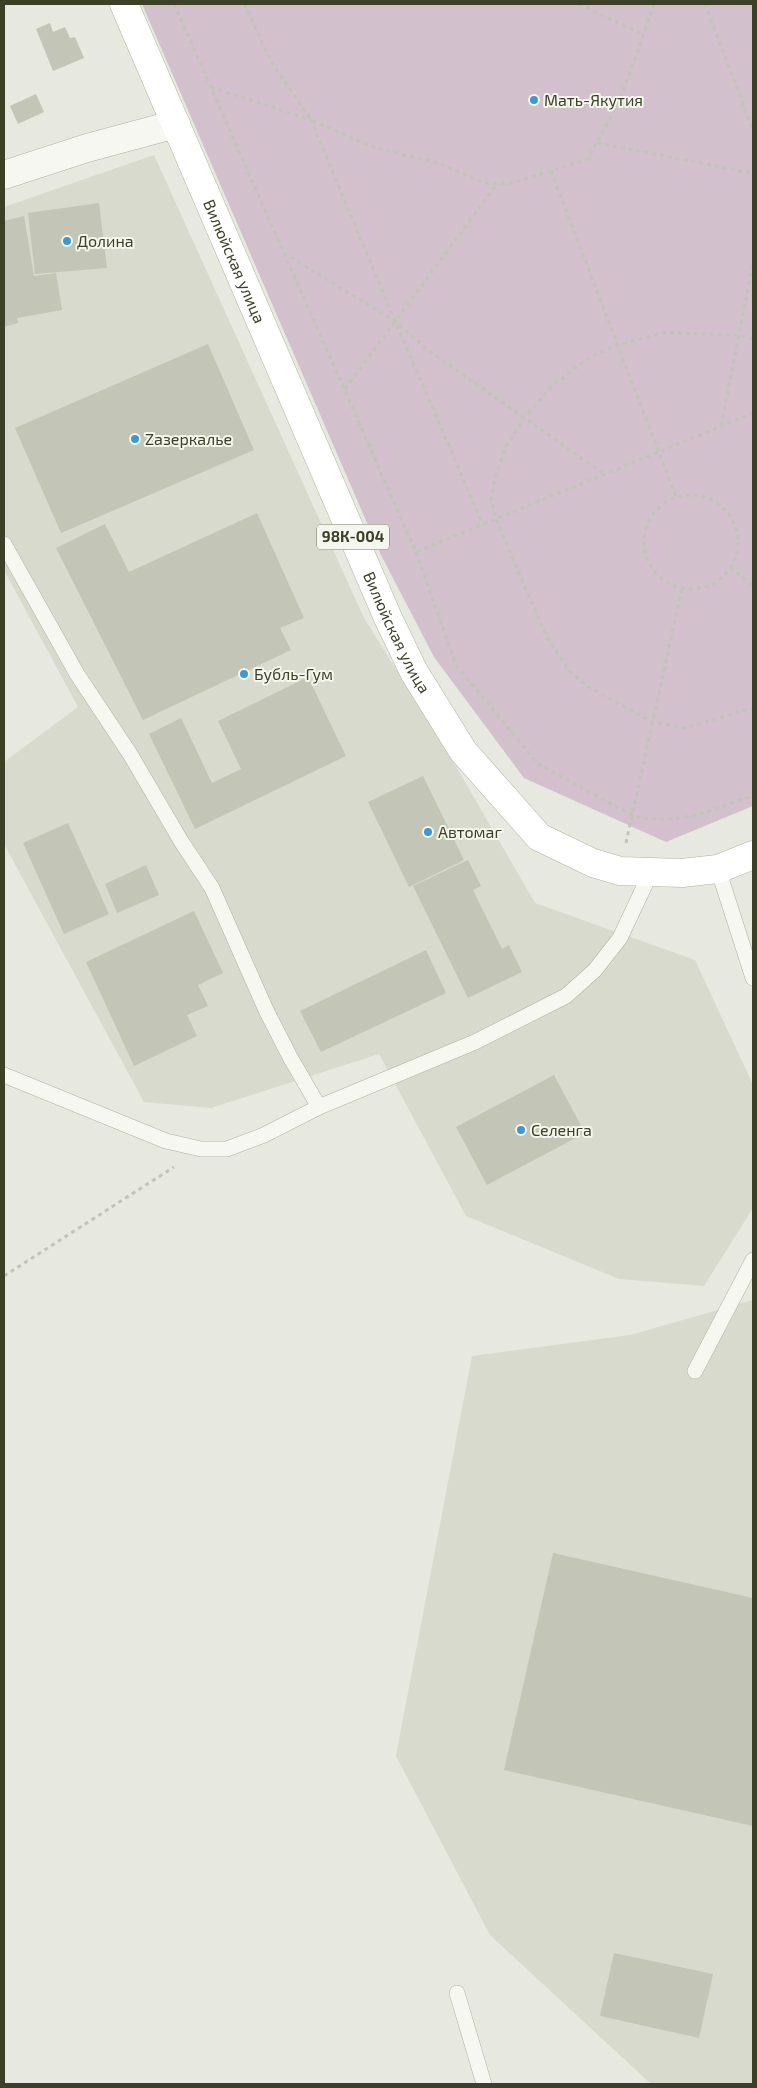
<svg xmlns="http://www.w3.org/2000/svg" width="757" height="2088" font-family="'Exo 2',sans-serif">
  <rect width="100%" height="100%" fill="#e7e8df"/>
  <g fill="#d7dacd">
    <path d="M 154,155 L 364,618 L 454,763 L 535,903 L 695,960 L 753,1085 L 753,1208 L 704,1286 L 619,1279 L 466,1216 L 379,1054 L 211,1108 L 144,1102 L 4,844 L 4,762 L 78,707 L 4,570 L 4,207 Z"/>
    <path d="M 753,1300 L 753,2084 L 651,2084 L 490,1935 L 396,1756 L 472,1356 L 630,1335 Z"/>
  </g>
  <path fill="#d2c0cd" d="M 142,4 L 753,4 L 753,806 L 666,842 L 524,778 L 434,657 L 381,555 Z"/>
  <g fill="#c3c5b6">
    <path d="M 50,23 L 53,32 L 65,27 L 70,38 L 75,37 L 84,58 L 53,71 L 36,29 Z"/>
    <path d="M 36,94 L 44,112 L 18,124 L 10,106 Z"/>
    <path d="M 99,203 L 107,268 L 35,274 L 28,213 Z"/>
    <path d="M 24,216 L 34,276 L 56,273 L 62,310 L 17,318 L 18,323 L 4,327 L 4,221 Z"/>
    <path d="M 208,344 L 254,450 L 61,533 L 15,428 Z"/>
    <path d="M 257,513 L 304,618 L 280,628 L 291,650 L 143,720 L 56,548 L 105,524 L 129,572 Z"/>
    <path d="M 308,677 L 346,756 L 195,829 L 149,734 L 181,718 L 212,783 L 241,769 L 218,721 Z"/>
    <path d="M 423,776 L 464,860 L 409,887 L 368,802 Z"/>
    <path d="M 68,823 L 109,914 L 64,934 L 23,843 Z"/>
    <path d="M 468,860 L 481,886 L 473,890 L 502,949 L 509,945 L 522,972 L 468,998 L 413,886 Z"/>
    <path d="M 146,865 L 159,895 L 117,913 L 105,884 Z"/>
    <path d="M 194,911 L 223,973 L 198,985 L 208,1006 L 187,1015 L 197,1036 L 134,1066 L 86,962 Z"/>
    <path d="M 426,950 L 446,993 L 321,1052 L 300,1011 Z"/>
    <path d="M 554,1075 L 585,1133 L 487,1185 L 456,1127 Z"/>
    <path d="M 553,1553 L 753,1598 L 753,1826 L 504,1770 Z"/>
    <path d="M 614,1953 L 713,1974 L 699,2038 L 600,2016 Z"/>
  </g>
  <g fill="none" stroke-linecap="round" stroke-linejoin="round">
    <g stroke="#b0b2a4" stroke-width="16">
      <g id="lane">
        <path d="M 4,544 L 77,674 L 130,754 L 181,841 L 212,888 L 266,1010 L 290,1057 L 319,1107"/>
        <path d="M 718,869 L 753,978"/>
        <path d="M 4,1075 L 166,1141 L 201,1149 L 227,1149 L 264,1135 L 319,1107 L 475,1042 L 566,996 L 595,970 L 620,938 L 651,872"/>
        <path d="M 695,1371 L 753,1260"/>
        <path d="M 457,1993 L 484,2084"/>
      </g>
    </g>
    <g stroke="#b0b2a4" stroke-width="29">
      <path id="street" d="M 4,175 L 87,148 L 176,124"/>
    </g>
    <g stroke="#b1b49e" stroke-width="29">
      <g id="primary">
        <path id="s1" d="M 124,4 L 388,618 L 414,672 L 463,751 L 539,837 L 593,863 L 620,871 L 682,873 L 718,869 L 753,855"/>
      </g>
    </g>
    <g stroke="#c2c4b8" stroke-width="3" stroke-dasharray="4 4" stroke-linecap="butt">
      <path d="M 174,4 L 416,552 L 753,413"/>
      <path d="M 244,4 L 272,63 L 311,120 L 370,146 L 441,164 L 484,183 L 509,184 L 588,159 L 618,103 L 637,54 L 654,4"/>
      <path d="M 579,4 L 644,35"/>
      <path d="M 705,4 L 753,130"/>
      <path d="M 211,87 L 311,120 L 395,321 L 483,525"/>
      <path d="M 597,143 L 753,173"/>
      <path d="M 551,171 L 676,497"/>
      <path d="M 284,253 L 395,321 L 425,348 L 604,474"/>
      <path d="M 753,339 L 739,335 L 662,333 L 618,345 L 592,356 L 554,384 L 524,418 L 506,446 L 495,478 L 491,500 L 496,519 L 546,636 L 570,672 L 590,688 L 653,722 L 685,728 L 753,708"/>
      <path d="M 345,389 L 497,184"/>
      <path d="M 721,426 L 753,263"/>
      <circle cx="691" cy="542" r="47"/>
      <path d="M 416,552 L 456,665 L 538,764 L 632,815 C 674,828 714,809 753,796"/>
      <path d="M 730,568 L 753,585"/>
      <path d="M 626,843 L 682,589"/>
      <path d="M 4,1276 L 174,1167"/>
    </g>
    <use href="#lane" stroke="#f6f7f1" stroke-width="15"/>
    <use href="#street" stroke="#f6f7f1" stroke-width="28"/>
    <use href="#primary" stroke="#fff" stroke-width="28"/>
  </g>
  <g fill="#4198d0" stroke="#f5f6ee" stroke-width="2">
    <circle cx="534" cy="100" r="5"/>
    <circle cx="67" cy="241" r="5"/>
    <circle cx="135" cy="439" r="5"/>
    <circle cx="244" cy="674" r="5"/>
    <circle cx="428" cy="832" r="5"/>
    <circle cx="521" cy="1130" r="5"/>
  </g>
  <g text-anchor="middle" stroke-width="4" stroke-linejoin="round" paint-order="stroke">
    <rect fill="#f5f6ee" stroke="#737763" stroke-width="1" x="317" y="524.5" width="72" height="25" rx="4"/>
    <g font-size="15" font-weight="bold" fill="#3b4027">
      <text x="353" y="542">98К-004</text>
    </g>
    <g font-size="16" fill="#3b4027" stroke="#f5f6ee" text-anchor="start">
      <text x="544" y="106">Мать-Якутия</text>
      <text x="77" y="247">Долина</text>
      <text x="145" y="445">Zазеркалье</text>
      <text x="254" y="680">Бубль-Гум</text>
      <text x="438" y="838">Автомаг</text>
      <text x="531" y="1136">Селенга</text>
    </g>
    <g font-size="16" fill="#3b4027" stroke="#f5f6ee">
      <text dy="6" stroke="none"><textPath href="#s1" startOffset="280">Вилюйская улица</textPath></text>
      <text dy="6" stroke="none"><textPath href="#s1" startOffset="685">Вилюйская улица</textPath></text>
    </g>
  </g>
  <rect width="757" height="2088" fill="none" stroke="#3b4027" stroke-width="10"/>
</svg>
